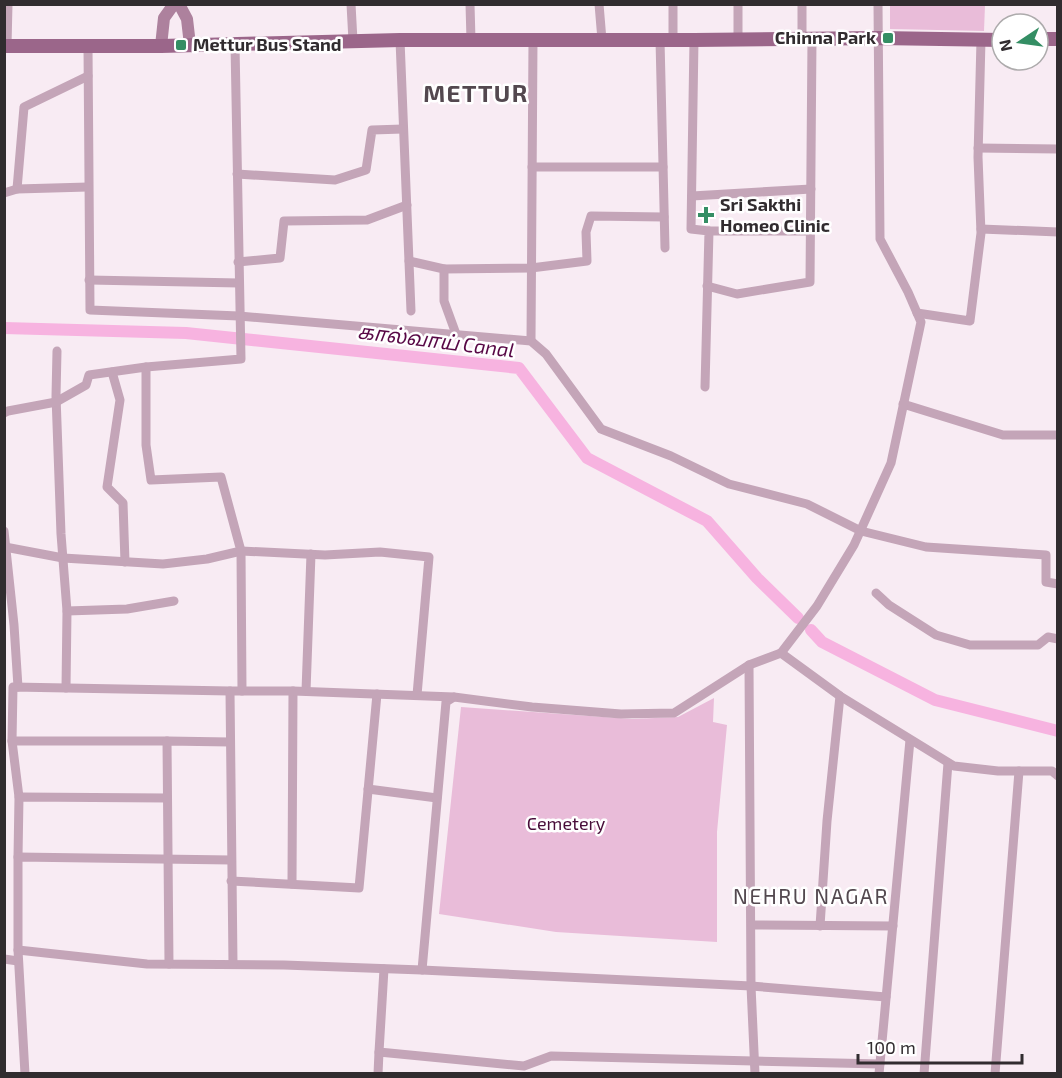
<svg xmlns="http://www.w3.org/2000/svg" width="1062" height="1078" font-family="'Exo 2','Noto Sans Tamil',sans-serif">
  <rect width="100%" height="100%" fill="#f8ebf3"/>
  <g fill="#e9bcd9">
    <path d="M 890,5 L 985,5 L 984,31 L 890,29 Z"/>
    <path d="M 714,698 L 713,722 L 727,725 L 717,832 L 717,942 L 556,932 L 439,914 L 461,707 L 632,719 L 678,717 Z"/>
  </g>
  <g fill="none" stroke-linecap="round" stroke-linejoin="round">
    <g stroke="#f7b3e0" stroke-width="12">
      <path d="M 4,328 L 186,333 L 519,368 L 587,458 L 707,521 L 757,578 L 798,618"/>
      <path d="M 811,630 L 822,642 L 935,700 L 1058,731"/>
    </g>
    <g stroke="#c4a5b8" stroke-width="9">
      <path d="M 351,4 L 353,41"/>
      <path d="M 470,4 L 471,40"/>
      <path d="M 599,4 L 602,40"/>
      <path d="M 673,4 L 673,40"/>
      <path d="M 802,4 L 802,39"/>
      <path d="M 400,40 L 411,311"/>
      <path d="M 660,40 L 665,248"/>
      <path d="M 694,40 L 691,229 L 709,231 L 705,387"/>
      <path d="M 738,40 L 738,4"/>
      <path d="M 7,46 L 8,4"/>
      <path d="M 88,47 L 90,310 L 239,316 L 531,341 L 546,354 L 601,429 L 671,456 L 729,484 L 807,504 L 861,531 L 926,547 L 1046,555 L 1046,582 L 1058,584"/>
      <path d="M 978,148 L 1058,149"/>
      <path d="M 532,167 L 663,167"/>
      <path d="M 237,174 L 335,180 L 366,170 L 372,130 L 403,129"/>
      <path d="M 17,189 L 24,107 L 88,76"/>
      <path d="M 4,193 L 17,189 L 88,187"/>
      <path d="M 692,196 L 811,189"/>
      <path d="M 981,229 L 1058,232"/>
      <path d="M 709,231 L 810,231"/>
      <path d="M 409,261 L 444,269 L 444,301 L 456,334"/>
      <path d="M 238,262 L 280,258 L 284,221 L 367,220 L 407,205"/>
      <path d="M 444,269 L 531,268 L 587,261 L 586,232 L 591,216 L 664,217"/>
      <path d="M 89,280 L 239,283"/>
      <path d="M 707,286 L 737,294 L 810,282 L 812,39"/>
      <path d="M 917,313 L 970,321 L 981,233 L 978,157 L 981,40"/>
      <path d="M 531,341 L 533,40"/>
      <path d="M 57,351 L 56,396 L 61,534 L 67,611 L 66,688"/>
      <path d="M 146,367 L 241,359 L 235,45"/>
      <path d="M 112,372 L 120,400 L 107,487 L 123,503 L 125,562"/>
      <path d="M 903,404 L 1003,435 L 1058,435"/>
      <path d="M 4,413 L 8,411 L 56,402 L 86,385 L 89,375 L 146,367 L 146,445 L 151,480 L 221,477 L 241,551 L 207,559 L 163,564 L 63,558 L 5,547"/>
      <path d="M 4,531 L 14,625 L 18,687"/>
      <path d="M 876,593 L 889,605 L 936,635 L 970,645 L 1038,645 L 1048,637 L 1058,639"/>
      <path d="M 67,611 L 127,609 L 174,601"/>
      <path d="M 781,653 L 817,606 L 854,545 L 891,463 L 921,322 L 908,292 L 880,239 L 878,4"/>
      <path d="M 781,653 L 840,696 L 954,766 L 998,771 L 1052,771 L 1058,776"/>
      <path d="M 749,665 L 751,986 L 755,1074"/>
      <path d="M 242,691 L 241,551 L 325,555 L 380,552 L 429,557 L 417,695"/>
      <path d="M 306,691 L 311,554"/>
      <path d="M 12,741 L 19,797"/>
      <path d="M 167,741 L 12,741 L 13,687 L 230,691"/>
      <path d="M 368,789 L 437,798"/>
      <path d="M 18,857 L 19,797 L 167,798"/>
      <path d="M 231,881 L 359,888 L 377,694"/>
      <path d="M 292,884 L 293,691"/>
      <path d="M 752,925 L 893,926"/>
      <path d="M 820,926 L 827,821 L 840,696"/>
      <path d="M 18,950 L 147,964 L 284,965 L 422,970 L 446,702 L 454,697 L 532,707 L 621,714 L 674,713 L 749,665 L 781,653"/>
      <path d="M 4,959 L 18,961"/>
      <path d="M 169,964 L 167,741 L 230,742"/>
      <path d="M 233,964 L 230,691 L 293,691 L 454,697"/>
      <path d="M 384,969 L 379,1052 L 524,1066 L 551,1056 L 880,1064"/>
      <path d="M 422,970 L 751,986 L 886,997"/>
      <path d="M 25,1074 L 18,950 L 18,857 L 231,860"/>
      <path d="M 378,1074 L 379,1052"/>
      <path d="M 879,1074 L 910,740"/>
      <path d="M 924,1074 L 948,763"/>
      <path d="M 995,1074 L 1019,771"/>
    </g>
    <g stroke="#ad819d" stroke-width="12">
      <path d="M 179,4 L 187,19 L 190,45"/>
      <path d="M 161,46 L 164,18 L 174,4"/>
    </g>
    <g stroke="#9b668a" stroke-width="14">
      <path d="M 1038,39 L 1058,39"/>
      <path d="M 4,46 L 161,46 L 400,40 L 694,40 L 879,38 L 1002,40"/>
    </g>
  </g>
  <g fill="#348e64" stroke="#fff" stroke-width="2">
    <rect x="882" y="32" width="12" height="12" rx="3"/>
    <rect x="175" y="39" width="12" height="12" rx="3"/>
    <path d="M703 206h6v6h6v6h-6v6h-6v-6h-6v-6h6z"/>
  </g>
  <g text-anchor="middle" stroke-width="5" stroke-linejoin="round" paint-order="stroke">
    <g font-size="18" font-weight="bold" fill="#312c2f" stroke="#fff" text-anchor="start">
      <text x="876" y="44" text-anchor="end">Chinna Park</text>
      <text x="193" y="51">Mettur Bus Stand</text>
      <text x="720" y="211">Sri Sakthi<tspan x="720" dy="21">Homeo Clinic</tspan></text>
    </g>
    <g font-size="18" fill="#480d39" stroke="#fff">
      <text x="566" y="830">Cemetery</text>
    </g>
    <g font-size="20" font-style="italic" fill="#580846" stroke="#fff">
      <text transform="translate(436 341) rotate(7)" y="7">கால்வாய் Canal</text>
    </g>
    <g font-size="21" letter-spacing="1.5" fill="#53484f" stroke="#fff">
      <text x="811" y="904">NEHRU NAGAR</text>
    </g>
    <g font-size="24" font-weight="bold" letter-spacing="1.5" fill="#53484f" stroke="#fff">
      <text x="476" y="102">METTUR</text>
    </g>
  </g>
  <rect width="1062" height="1078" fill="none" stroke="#312c2f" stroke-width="12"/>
  <g transform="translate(1020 42) rotate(257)"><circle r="28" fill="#ffffff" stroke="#adabac" stroke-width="1.5"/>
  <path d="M0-4.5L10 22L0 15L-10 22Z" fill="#348e64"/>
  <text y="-9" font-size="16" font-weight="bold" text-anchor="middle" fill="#312c2f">N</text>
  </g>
  <path d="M858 1054v9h164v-9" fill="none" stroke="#312c2f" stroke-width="3"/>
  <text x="867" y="1054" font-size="18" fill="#312c2f" stroke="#ffffff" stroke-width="4.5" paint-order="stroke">100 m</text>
</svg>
